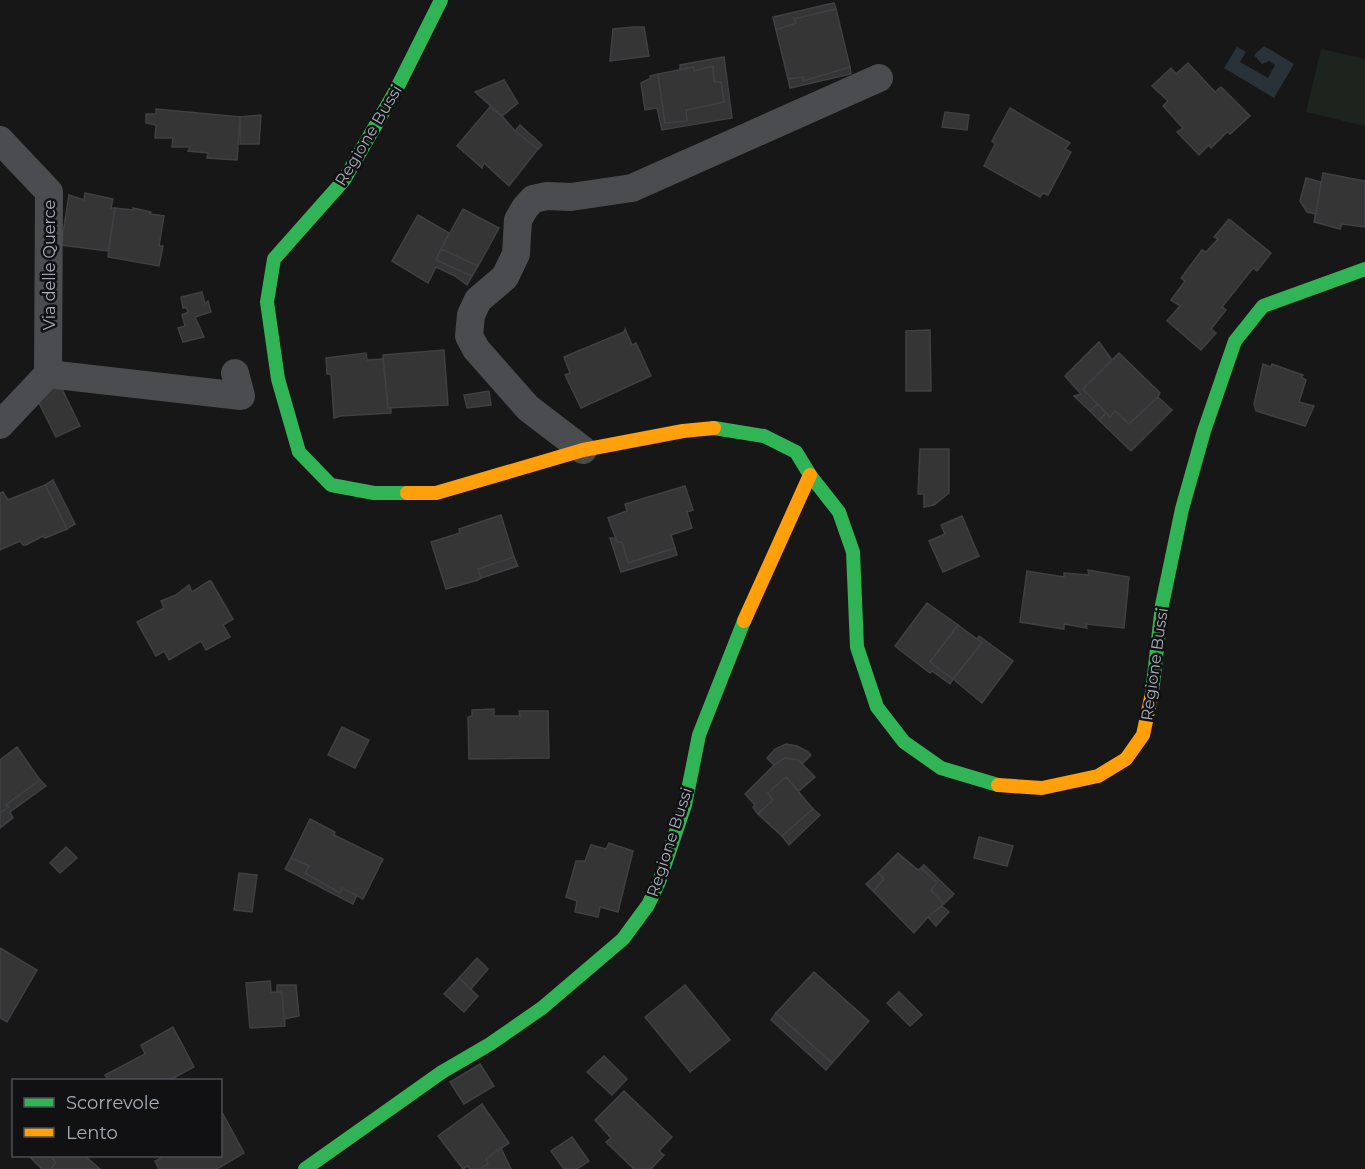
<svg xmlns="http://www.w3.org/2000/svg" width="1365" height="1169" font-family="Montserrat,sans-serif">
  <rect width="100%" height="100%" fill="#171717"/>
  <path fill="#1d241e" d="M 1321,49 L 1365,59 L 1365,126 L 1306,112 Z"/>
  <path fill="#2a3239" d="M 1264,46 L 1294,64 L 1274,98 L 1224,68 L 1237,47 L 1246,52 L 1240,62 L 1268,78 L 1275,65 L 1269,61 L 1262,64 L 1254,55 Z"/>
  <g fill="#353536" stroke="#3f4043" stroke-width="1.5">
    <path d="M 834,3 L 836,9 L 794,19 L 796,23 L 776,30 L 773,17 Z"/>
    <path d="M 836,9 L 850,67 L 803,81 L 803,77 L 788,79 L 776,30 L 796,23 L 794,19 Z"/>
    <path d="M 634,27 L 644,27 L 649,56 L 610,61 L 613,29 Z"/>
    <path d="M 724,57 L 732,118 L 662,130 L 657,108 L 645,110 L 641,83 L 651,78 L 650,76 L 658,74 L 665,123 L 687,121 L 686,110 L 724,102 L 721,82 L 714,82 L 713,66 L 694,71 L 694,67 L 680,69 L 680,65 Z"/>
    <path d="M 1188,63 L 1215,92 L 1221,87 L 1250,116 L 1230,134 L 1227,132 L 1211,148 L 1209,145 L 1199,155 L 1177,132 L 1183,128 L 1163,106 L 1168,101 L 1152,86 L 1171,68 L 1176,74 Z"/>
    <path d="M 713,66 L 714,82 L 721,82 L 724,102 L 686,110 L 687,121 L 665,123 L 658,74 L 694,67 L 694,71 Z"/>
    <path d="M 850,67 L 851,74 L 790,88 L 788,79 L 803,77 L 803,81 Z"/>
    <path d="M 504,80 L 518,103 L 502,116 L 475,92 Z"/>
    <path d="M 490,107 L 502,116 L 515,131 L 538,149 L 509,186 L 484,163 L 482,168 L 457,146 Z"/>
    <path d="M 1010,108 L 1070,143 L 1065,149 L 1071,152 L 1048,195 L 1043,193 L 1040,197 L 984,166 L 995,144 L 992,141 Z"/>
    <path d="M 156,109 L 240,117 L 237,160 L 207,158 L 208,153 L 188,151 L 190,147 L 172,147 L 173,138 L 155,138 L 156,125 L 146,123 L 146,114 L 156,114 Z"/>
    <path d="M 945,112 L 969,115 L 967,130 L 942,127 Z"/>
    <path d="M 261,115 L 259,144 L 240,144 L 240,117 Z"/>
    <path d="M 520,125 L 542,145 L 538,149 L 515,131 Z"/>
    <path d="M 1323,173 L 1365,181 L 1365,227 L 1342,224 L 1340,229 L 1314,222 Z"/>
    <path d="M 1306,178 L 1321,182 L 1316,214 L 1307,212 L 1300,201 Z"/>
    <path d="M 85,193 L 113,199 L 111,208 L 115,208 L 108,251 L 61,245 L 69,195 L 84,200 Z"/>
    <path d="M 115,208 L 133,210 L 133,208 L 151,212 L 150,214 L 164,216 L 159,246 L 163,246 L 159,266 L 108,257 Z"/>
    <path d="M 463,209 L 499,228 L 478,266 L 441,249 Z"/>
    <path d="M 418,215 L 449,233 L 436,260 L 472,276 L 467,285 L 455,276 L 436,267 L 428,283 L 392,261 Z"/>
    <path d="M 1229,219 L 1271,253 L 1257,271 L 1253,268 L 1222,307 L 1226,310 L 1211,329 L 1216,333 L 1201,350 L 1167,321 L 1180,306 L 1171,300 L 1185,281 L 1181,278 L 1202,250 L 1206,252 L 1218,239 L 1214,237 Z"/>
    <path d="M 441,249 L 478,266 L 472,276 L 436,260 Z"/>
    <path d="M 202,292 L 205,304 L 208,301 L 211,312 L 195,317 L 204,337 L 183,342 L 178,328 L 185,326 L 182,315 L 188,312 L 187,308 L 183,308 L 181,297 Z"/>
    <path d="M 625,329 L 632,345 L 636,343 L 651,376 L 581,408 L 565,375 L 570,373 L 564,357 L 624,332 Z"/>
    <path d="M 930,330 L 931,391 L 906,391 L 906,331 Z"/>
    <path d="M 1099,342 L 1112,360 L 1083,389 L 1098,404 L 1090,411 L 1074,396 L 1081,394 L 1065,376 Z"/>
    <path d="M 444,350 L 448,405 L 388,408 L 383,355 Z"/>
    <path d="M 366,353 L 367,360 L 383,359 L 388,408 L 391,408 L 391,413 L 340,416 L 334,418 L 331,374 L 327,374 L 326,358 Z"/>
    <path d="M 1119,353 L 1160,393 L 1158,397 L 1129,424 L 1115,411 L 1110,417 L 1083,389 Z"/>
    <path d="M 1263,364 L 1271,367 L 1272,364 L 1303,375 L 1301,377 L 1306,380 L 1299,402 L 1314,406 L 1305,426 L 1256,411 L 1254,404 Z"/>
    <path d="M 59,383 L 80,426 L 56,437 L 35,395 Z"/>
    <path d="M 489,391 L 491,405 L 467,408 L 464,395 Z"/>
    <path d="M 1158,397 L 1172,410 L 1131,451 L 1099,420 L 1106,413 L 1110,417 L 1115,411 L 1129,424 Z"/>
    <path d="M 1098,404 L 1106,413 L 1099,420 L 1090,411 Z"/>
    <path d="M 920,449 L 949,449 L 949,493 L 934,505 L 924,507 L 924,494 L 918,494 Z"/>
    <path d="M 53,480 L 75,524 L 67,529 L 45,485 Z"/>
    <path d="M 45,485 L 67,529 L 45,538 L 43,536 L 26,545 L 23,545 L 20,541 L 0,550 L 0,493 L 3,492 L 8,500 Z"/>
    <path d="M 685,486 L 693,510 L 687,512 L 692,528 L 671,535 L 675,548 L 628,563 L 622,542 L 617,542 L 608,518 L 627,511 L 625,504 Z"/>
    <path d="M 501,515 L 514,557 L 478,569 L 481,578 L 478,580 L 446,589 L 431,542 L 460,533 L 459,529 Z"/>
    <path d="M 962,516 L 979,556 L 943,572 L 929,541 L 945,534 L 941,525 Z"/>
    <path d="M 610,538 L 614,538 L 617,542 L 622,542 L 628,563 L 675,548 L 677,555 L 621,572 Z"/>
    <path d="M 514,557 L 518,566 L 481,578 L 478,569 Z"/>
    <path d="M 1088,570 L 1129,577 L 1124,628 L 1086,624 L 1087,628 L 1064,624 L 1064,629 L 1020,622 L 1027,571 L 1064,577 L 1064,573 L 1089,575 Z"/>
    <path d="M 209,581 L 211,581 L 233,619 L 223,625 L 230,637 L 206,650 L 201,641 L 169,660 L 164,651 L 156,656 L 137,622 L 164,608 L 161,601 L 176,595 L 189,585 L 192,592 Z"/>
    <path d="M 927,603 L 958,625 L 930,662 L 953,679 L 950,684 L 932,671 L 930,673 L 895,646 Z"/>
    <path d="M 958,625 L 982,643 L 953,679 L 930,662 Z"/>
    <path d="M 979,636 L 1013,661 L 982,703 L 953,679 L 982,643 L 977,639 Z"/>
    <path d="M 494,709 L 494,716 L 520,716 L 519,711 L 548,711 L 549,758 L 469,759 L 468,717 L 472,716 L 472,710 Z"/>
    <path d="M 342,727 L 369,740 L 355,768 L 328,755 Z"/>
    <path d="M 786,744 L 797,746 L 807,751 L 811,755 L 802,764 L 798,760 L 785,758 L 774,765 L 767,758 L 775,749 Z"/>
    <path d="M 17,747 L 40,780 L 6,805 L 9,807 L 0,813 L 0,760 Z"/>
    <path d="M 785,758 L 798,760 L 815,777 L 799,791 L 786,777 L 768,793 L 773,800 L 758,814 L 753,807 L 755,805 L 745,794 L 774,765 Z"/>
    <path d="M 786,777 L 813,809 L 782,836 L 758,814 L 773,800 L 768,793 Z"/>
    <path d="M 40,780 L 46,786 L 10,812 L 13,818 L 0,828 L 0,813 L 9,807 L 6,805 Z"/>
    <path d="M 813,809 L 820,815 L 789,845 L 782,836 Z"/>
    <path d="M 310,819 L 335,832 L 334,835 L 383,859 L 363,899 L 342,888 L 340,893 L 305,873 L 309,866 L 291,858 Z"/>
    <path d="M 979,837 L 1013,846 L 1007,866 L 974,858 Z"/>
    <path d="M 609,843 L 633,851 L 618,912 L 600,907 L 598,917 L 575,912 L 577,901 L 566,897 L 576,861 L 585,861 L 591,845 L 606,849 Z"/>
    <path d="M 66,847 L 77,858 L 60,873 L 50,863 Z"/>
    <path d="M 898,853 L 918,870 L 921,868 L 937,883 L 931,890 L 944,904 L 928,917 L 914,933 L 873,891 L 884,879 L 878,873 Z"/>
    <path d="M 291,858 L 309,866 L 305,873 L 340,893 L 342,888 L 357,895 L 353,904 L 285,869 Z"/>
    <path d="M 924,865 L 954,894 L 944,904 L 931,890 L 937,883 L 921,868 Z"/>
    <path d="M 239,873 L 257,875 L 252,912 L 234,910 Z"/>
    <path d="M 878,873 L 884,879 L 873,891 L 866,884 Z"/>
    <path d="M 942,906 L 949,912 L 936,926 L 928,917 Z"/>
    <path d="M 0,948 L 37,970 L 7,1022 L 0,1018 Z"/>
    <path d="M 477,958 L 488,969 L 470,990 L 459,978 Z"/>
    <path d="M 814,972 L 869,1021 L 832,1063 L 776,1013 Z"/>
    <path d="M 459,978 L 478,996 L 464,1012 L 444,994 Z"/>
    <path d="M 270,981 L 271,992 L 282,992 L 285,1026 L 250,1028 L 246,983 Z"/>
    <path d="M 277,985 L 296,985 L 299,1016 L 284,1019 L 282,992 L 277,992 Z"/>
    <path d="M 685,985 L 730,1040 L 690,1072 L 645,1017 Z"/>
    <path d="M 899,992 L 922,1015 L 910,1026 L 887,1003 Z"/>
    <path d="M 776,1013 L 832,1063 L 826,1070 L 771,1020 Z"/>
    <path d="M 173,1027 L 194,1067 L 170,1080 L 108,1080 L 105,1075 L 145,1054 L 141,1045 Z"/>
    <path d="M 604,1056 L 627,1079 L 612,1095 L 587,1072 Z"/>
    <path d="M 480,1064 L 494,1086 L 464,1104 L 450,1082 Z"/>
    <path d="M 624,1091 L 672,1137 L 659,1151 L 664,1155 L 651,1169 L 634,1169 L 606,1142 L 611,1138 L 595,1120 Z"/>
    <path d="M 482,1104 L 509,1143 L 486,1159 L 488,1164 L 480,1169 L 470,1169 L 468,1166 L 463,1169 L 438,1136 Z"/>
    <path d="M 223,1114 L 244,1153 L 217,1169 L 159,1169 L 155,1161 L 165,1156 L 220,1156 L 220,1115 Z"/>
    <path d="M 572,1137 L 589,1161 L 577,1169 L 564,1169 L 551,1151 Z"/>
    <path d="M 501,1148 L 511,1169 L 480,1169 L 488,1164 L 486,1159 Z"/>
    <path d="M 29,1156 L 50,1156 L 56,1162 L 51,1169 L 42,1169 Z"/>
    <path d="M 50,1156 L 85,1156 L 100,1169 L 51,1169 L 56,1162 Z"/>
  </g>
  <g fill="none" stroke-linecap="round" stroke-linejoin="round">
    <g stroke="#4b4c50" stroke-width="28">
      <path d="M 0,140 L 49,192 L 48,374"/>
      <path d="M 0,425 L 48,374 L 241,396 L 235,373"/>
      <path d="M 583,450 L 528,408 L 476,349 L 469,336 L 471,315 L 478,300 L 505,277 L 516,254 L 518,220 L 525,208 L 533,199 L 547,196 L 571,197 L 632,188 L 879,78"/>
    </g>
    <g stroke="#30b455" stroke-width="14">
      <path d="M 714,428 L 764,436 L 796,452 L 810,475 L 839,512 L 853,552 L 857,647 L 877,707 L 904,742 L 941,768 L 998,785"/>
      <path d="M 407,493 L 374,493 L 331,485 L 299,452 L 278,379 L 267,302 L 274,259 L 344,180 L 396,90 L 441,0"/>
      <path d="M 1152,693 L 1162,605 L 1182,509 L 1204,431 L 1235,341 L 1263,306 L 1365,269"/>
      <path d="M 305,1169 L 442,1072 L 490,1044 L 542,1008 L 623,939 L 648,905 L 659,882 L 685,805 L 699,735 L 744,621"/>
    </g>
    <g stroke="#ff9f0a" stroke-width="14">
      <path d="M 407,493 L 436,493 L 583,450 L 683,431 L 714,428"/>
      <path d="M 744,621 L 810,475"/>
      <path d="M 998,785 L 1042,788 L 1098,776 L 1126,759 L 1143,735 L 1152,693"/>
    </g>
  </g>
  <g text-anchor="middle" stroke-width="5" stroke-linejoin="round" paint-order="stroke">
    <g font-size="16" fill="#a8adb8" stroke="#111113">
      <text transform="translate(368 135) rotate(-59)" y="6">Regione Bussi</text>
      <text transform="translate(49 265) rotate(-90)" y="6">Via delle Querce</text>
      <text transform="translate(1154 664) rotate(-82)" y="6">Regione Bussi</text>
      <text transform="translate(669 842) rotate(-72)" y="6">Regione Bussi</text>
    </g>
  </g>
  <rect x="12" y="1079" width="210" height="78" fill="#111113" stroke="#4d4f55" stroke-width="1.5"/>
  <rect x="24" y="1098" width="30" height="9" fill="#30b455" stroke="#4d4f55" stroke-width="1.5"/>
  <text x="66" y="1109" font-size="18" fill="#a8adb8">Scorrevole</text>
  <rect x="24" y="1128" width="30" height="9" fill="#ff9f0a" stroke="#4d4f55" stroke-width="1.5"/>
  <text x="66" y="1139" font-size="18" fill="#a8adb8">Lento</text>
</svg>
